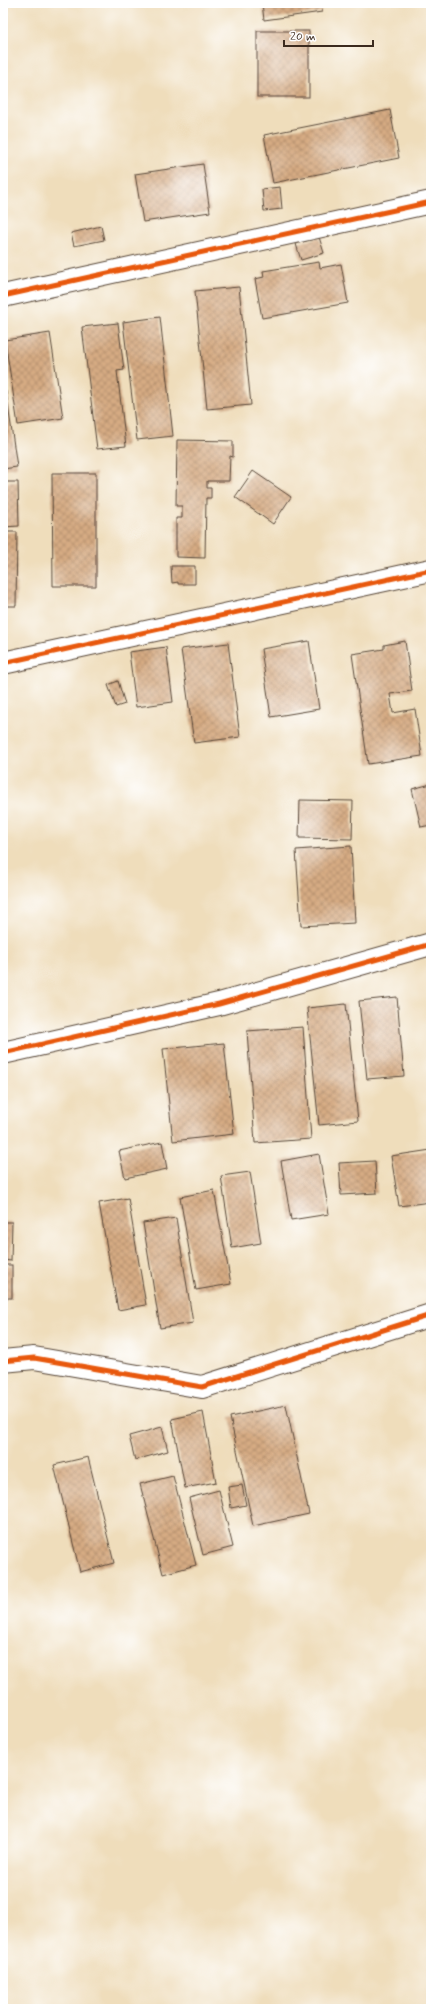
<svg xmlns="http://www.w3.org/2000/svg" width="434" height="2012" font-family="Mynerve,sans-serif">
  <defs>
    <pattern id="building-cross-hatch" width="8" height="8" patternUnits="userSpaceOnUse"><rect width="8" height="8" fill="#d6ab83"/><path d="M0 0l8 8M0 8l8-8" fill="none" stroke="#af8b6b"/></pattern>
  </defs>
  <rect width="100%" height="100%" fill="#fff"/>
  <filter id="ink" filterUnits="userSpaceOnUse"><feTurbulence type="fractalNoise" baseFrequency=".025" numOctaves="2"/><feDisplacementMap in="SourceGraphic" scale="8" xChannelSelector="R" yChannelSelector="G"/><feConvolveMatrix kernelMatrix="1 2 1 2 8 2 1 2 1" color-interpolation-filters="sRGB"/></filter>
  <filter id="wash" filterUnits="userSpaceOnUse"><feTurbulence type="fractalNoise" baseFrequency=".012" numOctaves="4" result="noise"/><feDisplacementMap in="SourceGraphic" scale="16" xChannelSelector="R" yChannelSelector="G"/><feGaussianBlur stdDeviation="0.9" result="paint"/><feColorMatrix in="noise" values="0 0 0 0 0 0 0 0 0 0 0 0 0 0 0 0 0 1.4 0 .05"/><feComposite in="paint" operator="in"/></filter>
  <g filter="url(#wash)">
    <rect width="100%" height="100%" fill="#efddbb"/>
    <g id="blocks">
      <g fill="url(#building-cross-hatch)">
        <path d="M 262,3 L 321,3 L 322,12 L 264,20 Z"/>
        <rect x="257" y="31" width="52" height="66"/>
        <path d="M 390,110 L 399,158 L 273,183 L 264,135 Z"/>
        <path d="M 203,164 L 210,212 L 143,222 L 135,174 Z"/>
        <path d="M 280,187 L 282,209 L 264,211 L 262,189 Z"/>
        <path d="M 101,226 L 104,240 L 74,246 L 71,233 Z"/>
        <path d="M 319,237 L 324,253 L 301,260 L 296,244 Z"/>
        <path d="M 319,262 L 320,268 L 341,264 L 348,303 L 262,318 L 255,279 L 264,277 L 263,271 Z"/>
        <path d="M 239,287 L 251,405 L 207,409 L 195,291 Z"/>
        <path d="M 160,317 L 173,436 L 137,440 L 123,322 Z"/>
        <path d="M 118,323 L 124,370 L 117,371 L 126,446 L 97,449 L 82,327 Z"/>
        <path d="M 50,333 L 63,418 L 18,425 L 5,340 Z"/>
        <path d="M 3,391 L 6,391 L 17,467 L 3,469 Z"/>
        <path d="M 177,440 L 233,441 L 233,457 L 230,456 L 229,481 L 207,481 L 207,488 L 211,488 L 211,498 L 206,498 L 205,558 L 176,557 L 176,518 L 182,518 L 182,506 L 176,506 Z"/>
        <path d="M 253,471 L 291,497 L 273,524 L 235,497 Z"/>
        <path d="M 52,473 L 96,473 L 96,586 L 53,586 Z"/>
        <path d="M 3,482 L 18,482 L 19,526 L 3,527 Z"/>
        <path d="M 3,532 L 17,532 L 16,606 L 3,606 Z"/>
        <path d="M 171,566 L 195,566 L 195,584 L 178,584 L 178,582 L 172,583 Z"/>
        <path d="M 309,641 L 319,709 L 271,717 L 261,649 Z"/>
        <path d="M 405,641 L 412,691 L 390,694 L 393,713 L 415,709 L 422,756 L 368,764 L 352,654 L 384,649 L 384,645 Z"/>
        <path d="M 228,643 L 240,737 L 194,743 L 181,649 Z"/>
        <path d="M 166,647 L 173,702 L 136,707 L 129,652 Z"/>
        <path d="M 118,681 L 125,704 L 116,707 L 108,685 Z"/>
        <path d="M 431,784 L 431,825 L 421,827 L 412,789 Z"/>
        <path d="M 300,800 L 353,801 L 352,839 L 299,838 Z"/>
        <path d="M 351,846 L 355,923 L 301,926 L 296,850 Z"/>
        <path d="M 397,997 L 404,1076 L 367,1079 L 359,1001 Z"/>
        <path d="M 346,1004 L 358,1121 L 319,1125 L 307,1008 Z"/>
        <path d="M 303,1027 L 311,1139 L 255,1143 L 247,1031 Z"/>
        <path d="M 224,1043 L 234,1134 L 173,1141 L 163,1049 Z"/>
        <path d="M 162,1142 L 167,1169 L 125,1178 L 119,1151 Z"/>
        <path d="M 431,1150 L 431,1202 L 399,1206 L 391,1156 Z"/>
        <path d="M 319,1154 L 329,1214 L 291,1220 L 281,1161 Z"/>
        <path d="M 375,1161 L 377,1193 L 341,1195 L 339,1163 Z"/>
        <path d="M 250,1172 L 261,1243 L 232,1248 L 221,1176 Z"/>
        <path d="M 214,1190 L 231,1284 L 196,1290 L 180,1197 Z"/>
        <path d="M 128,1198 L 146,1305 L 118,1310 L 99,1203 Z"/>
        <path d="M 176,1218 L 193,1323 L 160,1328 L 143,1223 Z"/>
        <path d="M 3,1222 L 12,1222 L 11,1261 L 3,1260 Z"/>
        <rect x="3" y="1265" width="9" height="33"/>
        <path d="M 286,1405 L 309,1514 L 253,1526 L 230,1417 Z"/>
        <path d="M 203,1412 L 216,1482 L 185,1488 L 172,1419 Z"/>
        <path d="M 162,1427 L 168,1451 L 135,1460 L 129,1436 Z"/>
        <path d="M 88,1457 L 114,1563 L 80,1572 L 54,1465 Z"/>
        <path d="M 173,1476 L 196,1565 L 163,1574 L 140,1484 Z"/>
        <path d="M 242,1485 L 246,1505 L 231,1508 L 228,1487 Z"/>
        <path d="M 219,1490 L 233,1547 L 203,1555 L 189,1498 Z"/>
      </g>
    </g>
  </g>
  <g filter="url(#ink)">
    <use href="#blocks" fill-opacity="0" stroke="#564536" stroke-width="1"/>
    <g fill="none" stroke-linecap="round" stroke-linejoin="round">
      <g stroke="#564536" stroke-width="24">
        <g id="street">
          <path d="M 3,296 L 431,202"/>
          <path d="M 3,663 L 431,570"/>
          <path d="M 3,1053 L 219,1004 L 431,944"/>
          <path d="M 3,1361 L 34,1358 L 202,1387 L 431,1315"/>
        </g>
      </g>
      <use href="#street" stroke="#fff" stroke-width="22"/>
      <g stroke="#fff" stroke-width="8">
        <g id="cycleway">
          <path d="M 3,296 L 431,202"/>
          <path d="M 3,663 L 431,570"/>
          <path d="M 3,1053 L 219,1004 L 431,944"/>
          <path d="M 3,1361 L 34,1358 L 202,1387 L 431,1315"/>
        </g>
      </g>
      <use href="#cycleway" stroke="#e8590c" stroke-width="5"/>
    </g>
  </g>
  <rect width="434" height="2012" fill="none" stroke="#fff" stroke-width="16"/>
  <path d="M284 40v6h89v-6" fill="none" stroke="#3b2a1e" stroke-width="2"/>
  <text x="290" y="40" font-size="12" fill="#3b2a1e" stroke="#ffffff" stroke-width="3" paint-order="stroke">20 m</text>
</svg>
